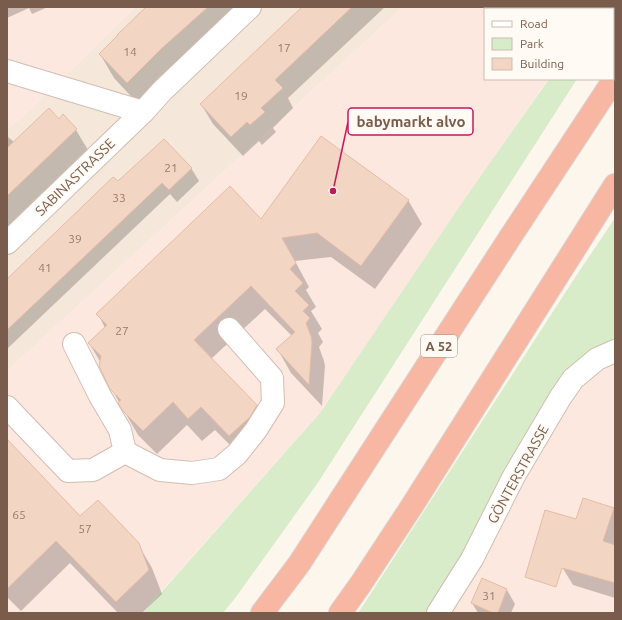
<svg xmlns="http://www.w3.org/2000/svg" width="622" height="620" font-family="Ubuntu,sans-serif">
  <rect width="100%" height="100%" fill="#fdf6ec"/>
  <path fill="#f5e8da" d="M 135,7 L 403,7 L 7,371 L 7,130 L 30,110 Z"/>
  <g fill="#fde8e0">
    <path d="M 7,7 L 135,7 L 30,110 L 7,130 Z"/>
    <path d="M 403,7 L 597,7 L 596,9 L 485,9 L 485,79 L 548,79 L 320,413 L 142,613 L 7,613 L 7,371 Z"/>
    <path d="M 615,277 L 615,613 L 444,613 Z"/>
  </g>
  <g fill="#d8ecc9">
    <path d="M 599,7 L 615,7 L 615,23 L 613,26 L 613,9 L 598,9 Z"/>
    <path d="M 549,79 L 577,79 L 317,484 L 236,597 L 223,613 L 143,613 L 320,413 L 466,197 Z"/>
    <path d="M 615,218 L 615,348 L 572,379 L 537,414 L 497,483 L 465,557 L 431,613 L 358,613 L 364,604 L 574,279 Z"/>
  </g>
  <g fill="#0003">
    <path d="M 7,7 L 48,7 L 32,14 L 29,8 L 7,18 Z"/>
    <path d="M 148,7 L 246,7 L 141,107 L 114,78 L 100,54 Z"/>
    <path d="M 304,7 L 385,7 L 288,98 L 293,108 L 273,128 L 276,132 L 262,145 L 259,141 L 243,156 L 213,124 L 201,104 Z"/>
    <path d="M 554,7 L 606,7 L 604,9 L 555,9 Z"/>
    <path d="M 63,116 L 76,130 L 88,150 L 7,227 L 7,138 L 8,137 L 14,142 L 59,120 Z"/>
    <path d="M 191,168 L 199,181 L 177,202 L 170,194 L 7,349 L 7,280 L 118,183 Z"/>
    <path d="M 408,200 L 422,224 L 375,289 L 331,257 L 295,261 L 309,287 L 306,290 L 316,307 L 311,311 L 322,329 L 318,333 L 323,342 L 319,347 L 324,361 L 325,366 L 322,406 L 291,373 L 278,350 L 292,336 L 265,309 L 211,359 L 256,405 L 270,429 L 263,440 L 243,458 L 215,430 L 202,441 L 187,425 L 157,454 L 138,435 L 111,388 L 101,363 L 89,343 L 105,328 L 98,314 L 261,220 Z"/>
    <path d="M 7,440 L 80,518 L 138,544 L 152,568 L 162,594 L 142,613 L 118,613 L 70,563 L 21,611 L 7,597 Z"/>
    <path d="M 613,508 L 615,511 L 615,598 L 573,585 L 562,567 L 577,520 Z"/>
    <path d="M 483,580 L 507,590 L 515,604 L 511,613 L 478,613 L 472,603 Z"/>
  </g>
  <g fill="#f3d5c3" stroke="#e6bba3">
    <path d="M 146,7 L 208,7 L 161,49 L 127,83 L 99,54 L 118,35 L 117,35 Z"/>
    <path d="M 302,7 L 352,7 L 275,80 L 283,88 L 261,108 L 265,112 L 250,125 L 247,122 L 231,137 L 200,104 Z"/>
    <path d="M 49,108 L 59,119 L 63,114 L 77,129 L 7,196 L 7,148 Z"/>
    <path d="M 321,136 L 409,200 L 361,266 L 317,233 L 282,238 L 296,263 L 290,269 L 303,283 L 295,291 L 309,305 L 303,311 L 310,318 L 306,323 L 311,336 L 312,342 L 309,385 L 276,349 L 295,332 L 251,286 L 194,340 L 257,405 L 250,417 L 229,436 L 201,407 L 188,419 L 173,402 L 143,431 L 123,411 L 118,403 L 121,400 L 110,389 L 99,366 L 101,356 L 88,343 L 107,325 L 96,314 L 230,186 L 261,219 Z"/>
    <path d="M 164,139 L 192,168 L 169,190 L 162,183 L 7,330 L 7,279 L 113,177 L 118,181 Z"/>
    <path d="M 7,439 L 80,516 L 98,500 L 139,543 L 149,570 L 116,602 L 56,541 L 7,589 Z"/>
    <path d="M 583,498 L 614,508 L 603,541 L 615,545 L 615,583 L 562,568 L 556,587 L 525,577 L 545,510 L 576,519 Z"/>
    <path d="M 482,578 L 507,589 L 498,613 L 493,613 L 471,603 Z"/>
  </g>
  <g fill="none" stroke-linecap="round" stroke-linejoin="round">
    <g stroke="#d1beb0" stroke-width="24">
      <g id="minor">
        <path d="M 7,71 L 143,112"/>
        <path d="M 7,243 L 143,112 L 162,91 L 250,7"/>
        <path d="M 74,344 L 100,396 L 120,430 L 125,452"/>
        <path d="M 7,407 L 68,471 L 93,470 L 125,452 L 160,470 L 192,473 L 219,469 L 237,454 L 256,430 L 273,403 L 272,378 L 229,329"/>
        <path d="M 438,613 L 472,559 L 514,476 L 560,398 L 573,379 L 597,359 L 615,351"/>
      </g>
    </g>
    <g stroke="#dad1cd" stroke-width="24">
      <g id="highway">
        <path d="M 262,613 L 299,564 L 509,239 L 615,78"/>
        <path d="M 340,613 L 360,585 L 410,509 L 615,185"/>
      </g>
    </g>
    <path stroke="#d9b8a5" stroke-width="2.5" stroke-dasharray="1 3" stroke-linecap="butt" d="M 317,251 L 321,237"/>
    <use href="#minor" stroke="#fff" stroke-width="22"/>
    <use href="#highway" stroke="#f7b7a3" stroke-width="22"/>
  </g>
  <g text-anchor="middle" stroke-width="3.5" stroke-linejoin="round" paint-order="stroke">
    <g font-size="12" fill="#987a6a">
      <text x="284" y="52">17</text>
      <text x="130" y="56">14</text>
      <text x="241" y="100">19</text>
      <text x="171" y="172">21</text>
      <text x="119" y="202">33</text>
      <text x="75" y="243">39</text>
      <text x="45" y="272">41</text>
      <text x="122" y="335">27</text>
      <text x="19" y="519">65</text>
      <text x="85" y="533">57</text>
      <text x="489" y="600">31</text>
    </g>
    <rect fill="#fffaf3" stroke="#a28b7f" stroke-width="1" x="421" y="335" width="36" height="22" rx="3"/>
    <g font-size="13" font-weight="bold" fill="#7a5c4d">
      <text x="439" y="351">A 52</text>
    </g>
    <g font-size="14" fill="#7a5c4d" stroke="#fffaf3">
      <text transform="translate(75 177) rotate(-44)" y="5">SABINASTRASSE</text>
      <text transform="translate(518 474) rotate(-61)" y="5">GÖNTERSTRASSE</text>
    </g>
  </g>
  <path fill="none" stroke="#c2185b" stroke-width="1.5" d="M333 191L348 122"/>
  <circle fill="#c2185b" stroke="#fffaf3" stroke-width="1.5" cx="333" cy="191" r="4"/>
  <rect fill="#fffaf3" stroke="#c2185b" stroke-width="1.5" x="348" y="108" width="125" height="27" rx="4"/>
  <g font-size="15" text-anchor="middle" font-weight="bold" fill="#7a5c4d">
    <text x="411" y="127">babymarkt alvo</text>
  </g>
  <rect width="622" height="620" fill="none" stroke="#7a5c4d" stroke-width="16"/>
  <rect x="484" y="8" width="130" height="72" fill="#fffaf3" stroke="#cabbb1"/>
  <rect x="492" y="21" width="20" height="6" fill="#ffffff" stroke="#cabbb1"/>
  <text x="520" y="28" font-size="12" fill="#7a5c4d">Road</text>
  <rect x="492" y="38" width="20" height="12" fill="#d8ecc9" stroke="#cabbb1"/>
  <text x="520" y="48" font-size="12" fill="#7a5c4d">Park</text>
  <rect x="492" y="58" width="20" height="12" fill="#f3d5c3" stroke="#cabbb1"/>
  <text x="520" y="68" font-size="12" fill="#7a5c4d">Building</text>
</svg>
